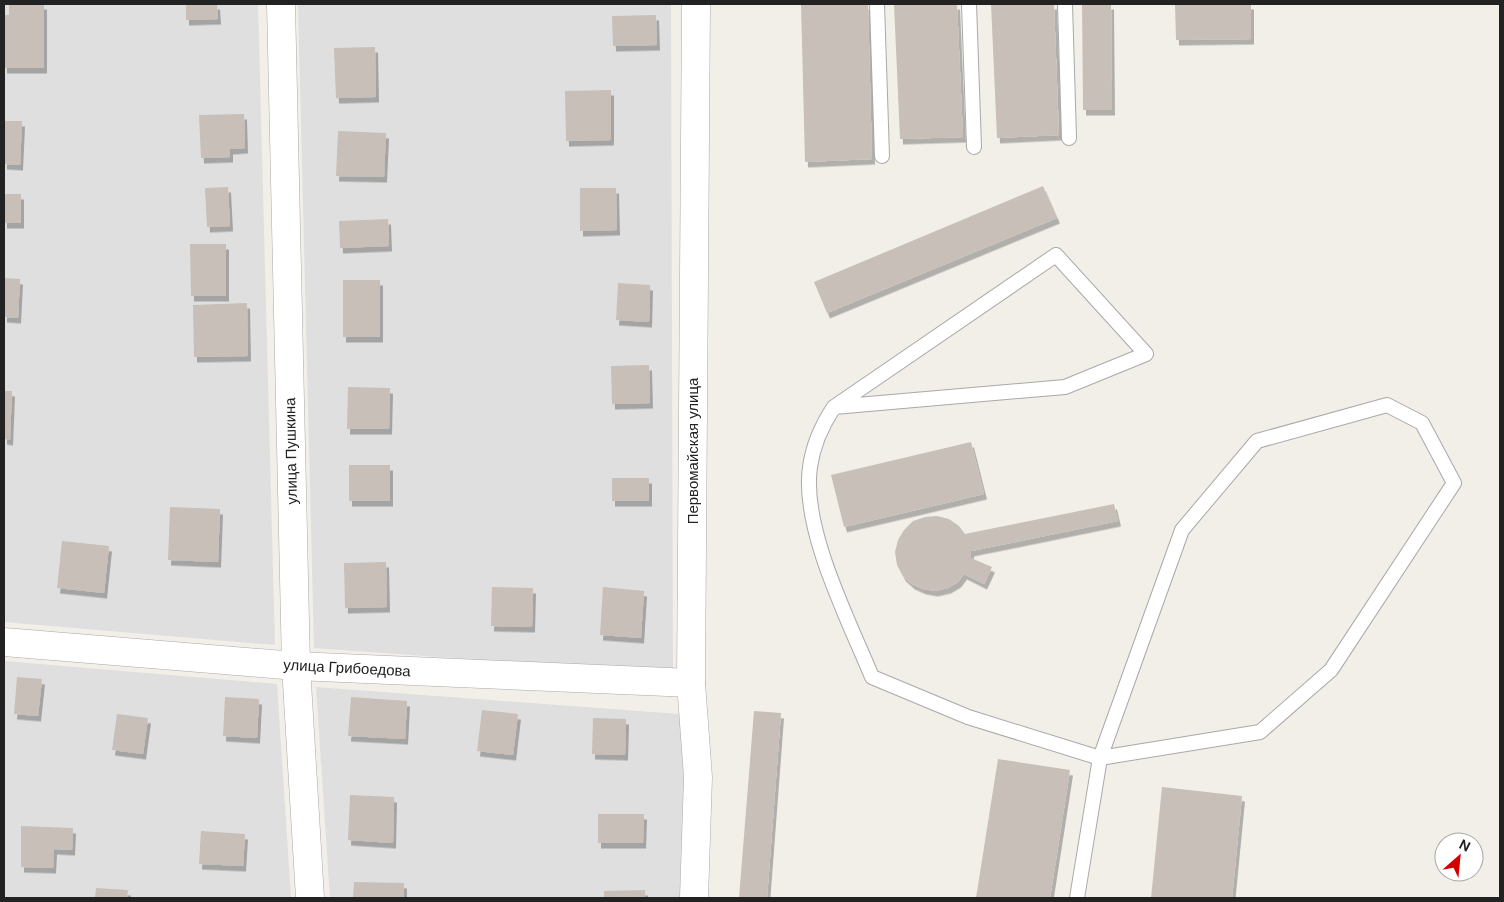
<svg xmlns="http://www.w3.org/2000/svg" width="1504" height="902" font-family="'DM Sans',sans-serif">
  <defs>
    <filter id="shadow"><feDropShadow dx="3" dy="5.5" stdDeviation="0" flood-color="#0004"/></filter>
  </defs>
  <rect width="100%" height="100%" fill="#f2efe9"/>
  <g fill="#e0dfdf">
    <path d="M 4,4 L 258,4 L 275,645 L 4,622 Z"/>
    <path d="M 298,4 L 671,4 L 673,674 L 314,648 Z"/>
    <path d="M 4,661 L 277,684 L 291,898 L 4,898 Z"/>
    <path d="M 316,687 L 679,714 L 709,780 L 701,898 L 330,898 Z"/>
  </g>
  <g fill="#c7bfb8" filter="url(#shadow)">
    <path d="M 9,4 L 44,4 L 44,68 L 4,68 L 4,15 L 9,15 Z"/>
    <path d="M 186,4 L 217,4 L 218,19 L 186,20 Z"/>
    <path d="M 801,4 L 868,4 L 872,159 L 805,162 Z"/>
    <path d="M 894,4 L 957,4 L 963,137 L 900,139 Z"/>
    <path d="M 991,4 L 1054,4 L 1059,135 L 997,138 Z"/>
    <path d="M 1082,4 L 1111,4 L 1112,110 L 1083,110 Z"/>
    <path d="M 1175,4 L 1251,4 L 1251,39 L 1176,40 Z"/>
    <path d="M 656,15 L 657,45 L 613,46 L 612,16 Z"/>
    <path d="M 375,47 L 376,97 L 336,98 L 334,48 Z"/>
    <path d="M 611,90 L 611,140 L 566,141 L 565,91 Z"/>
    <path d="M 244,114 L 245,148 L 230,149 L 230,157 L 201,158 L 199,115 Z"/>
    <path d="M 4,121 L 22,121 L 20,165 L 4,164 Z"/>
    <path d="M 338,131 L 386,133 L 384,177 L 336,176 Z"/>
    <path d="M 1043,186 L 1057,218 L 827,313 L 814,282 Z"/>
    <path d="M 228,187 L 230,226 L 207,227 L 205,188 Z"/>
    <path d="M 580,188 L 616,188 L 617,230 L 580,231 Z"/>
    <rect x="4" y="194" width="17" height="29"/>
    <path d="M 388,219 L 389,246 L 340,248 L 339,221 Z"/>
    <path d="M 190,244 L 226,244 L 226,296 L 191,296 Z"/>
    <path d="M 4,278 L 20,279 L 18,318 L 4,317 Z"/>
    <rect x="343" y="280" width="37" height="57"/>
    <path d="M 618,283 L 650,285 L 649,322 L 616,320 Z"/>
    <path d="M 247,303 L 248,356 L 194,357 L 193,305 Z"/>
    <path d="M 649,365 L 650,403 L 612,404 L 611,366 Z"/>
    <path d="M 348,387 L 390,388 L 389,429 L 347,429 Z"/>
    <path d="M 4,391 L 12,391 L 10,440 L 4,439 Z"/>
    <path d="M 971,442 L 984,494 L 844,527 L 831,475 Z"/>
    <rect x="349" y="465" width="41" height="36"/>
    <rect x="612" y="478" width="37" height="23"/>
    <path d="M 1114,504 L 1118,521 L 971,551 L 971,558 L 992,567 L 984,584 L 964,574 L 958,582 L 948,588 L 935,591 L 923,589 L 912,584 L 903,576 L 897,565 L 895,552 L 898,540 L 904,530 L 913,521 L 925,517 L 937,516 L 949,519 L 959,526 L 965,534 Z"/>
    <path d="M 170,507 L 220,509 L 218,562 L 168,560 Z"/>
    <path d="M 62,541 L 109,546 L 104,593 L 57,588 Z"/>
    <path d="M 386,562 L 387,607 L 345,608 L 344,563 Z"/>
    <path d="M 492,587 L 533,588 L 532,627 L 491,626 Z"/>
    <path d="M 603,587 L 644,591 L 641,638 L 600,635 Z"/>
    <path d="M 17,677 L 42,679 L 38,716 L 14,714 Z"/>
    <path d="M 225,697 L 259,699 L 257,738 L 223,736 Z"/>
    <path d="M 351,697 L 407,701 L 405,739 L 348,736 Z"/>
    <path d="M 482,710 L 518,714 L 513,755 L 477,751 Z"/>
    <path d="M 754,711 L 781,713 L 767,898 L 739,898 Z"/>
    <path d="M 117,714 L 148,718 L 143,754 L 112,750 Z"/>
    <path d="M 593,718 L 626,719 L 625,755 L 592,754 Z"/>
    <path d="M 998,759 L 1070,770 L 1050,898 L 976,898 Z"/>
    <path d="M 1162,787 L 1242,796 L 1232,898 L 1151,898 Z"/>
    <path d="M 350,795 L 394,797 L 393,843 L 348,840 Z"/>
    <path d="M 598,814 L 644,814 L 643,843 L 598,843 Z"/>
    <path d="M 21,826 L 73,828 L 72,850 L 54,849 L 53,868 L 21,867 Z"/>
    <path d="M 201,831 L 245,834 L 243,866 L 199,864 Z"/>
    <path d="M 354,882 L 404,883 L 404,898 L 353,898 Z"/>
    <path d="M 96,888 L 128,890 L 127,898 L 95,898 Z"/>
    <path d="M 645,890 L 645,898 L 604,898 L 604,891 Z"/>
  </g>
  <g fill="none" stroke-linecap="round" stroke-linejoin="round">
    <g stroke="#a9a9a9" stroke-width="16">
      <g id="lane">
        <path d="M 877,4 L 882,156"/>
        <path d="M 969,4 L 974,147"/>
        <path d="M 1065,4 L 1069,138"/>
        <path d="M 1387,405 L 1422,423 L 1454,483 L 1331,670 L 1260,732 L 1100,758 L 1182,530 L 1257,441 Z"/>
        <path d="M 834,407 L 1065,387 L 1146,354 L 1056,255 L 834,407 C 822,425 813,445 810,467 C 801,528 849,621 872,677 L 968,717 L 1100,758 L 1077,898"/>
      </g>
    </g>
    <g stroke="#a9a9a9" stroke-width="29">
      <g id="street">
        <path d="M 281,4 L 296,666 L 310,898"/>
        <path d="M 4,642 L 296,666 L 691,683"/>
        <path d="M 694,898 L 698,777 L 691,683 L 696,4"/>
      </g>
    </g>
    <use href="#lane" stroke="#fff" stroke-width="14"/>
    <use href="#street" stroke="#fff" stroke-width="28"/>
  </g>
  <g text-anchor="middle" stroke-width="5" stroke-linejoin="round" paint-order="stroke">
    <g font-size="15" fill="#222" stroke="#fff">
      <text transform="translate(291 451) rotate(-91)" y="5">улица Пушкина</text>
      <text transform="translate(693 451) rotate(-90)" y="5">Первомайская улица</text>
      <text transform="translate(347 668) rotate(3)" y="5">улица Грибоедова</text>
    </g>
  </g>
  <rect width="1504" height="902" fill="none" stroke="#222222" stroke-width="10"/>
  <g transform="translate(1459 857) rotate(27)"><circle r="24" fill="#ffffff" stroke="#a7a7a7"/>
  <path d="M0-4L9 19L0 12L-9 19Z" fill="#d40000"/>
  <text y="-8" font-size="14" font-weight="bold" text-anchor="middle" fill="#222222">N</text>
  </g>
</svg>
